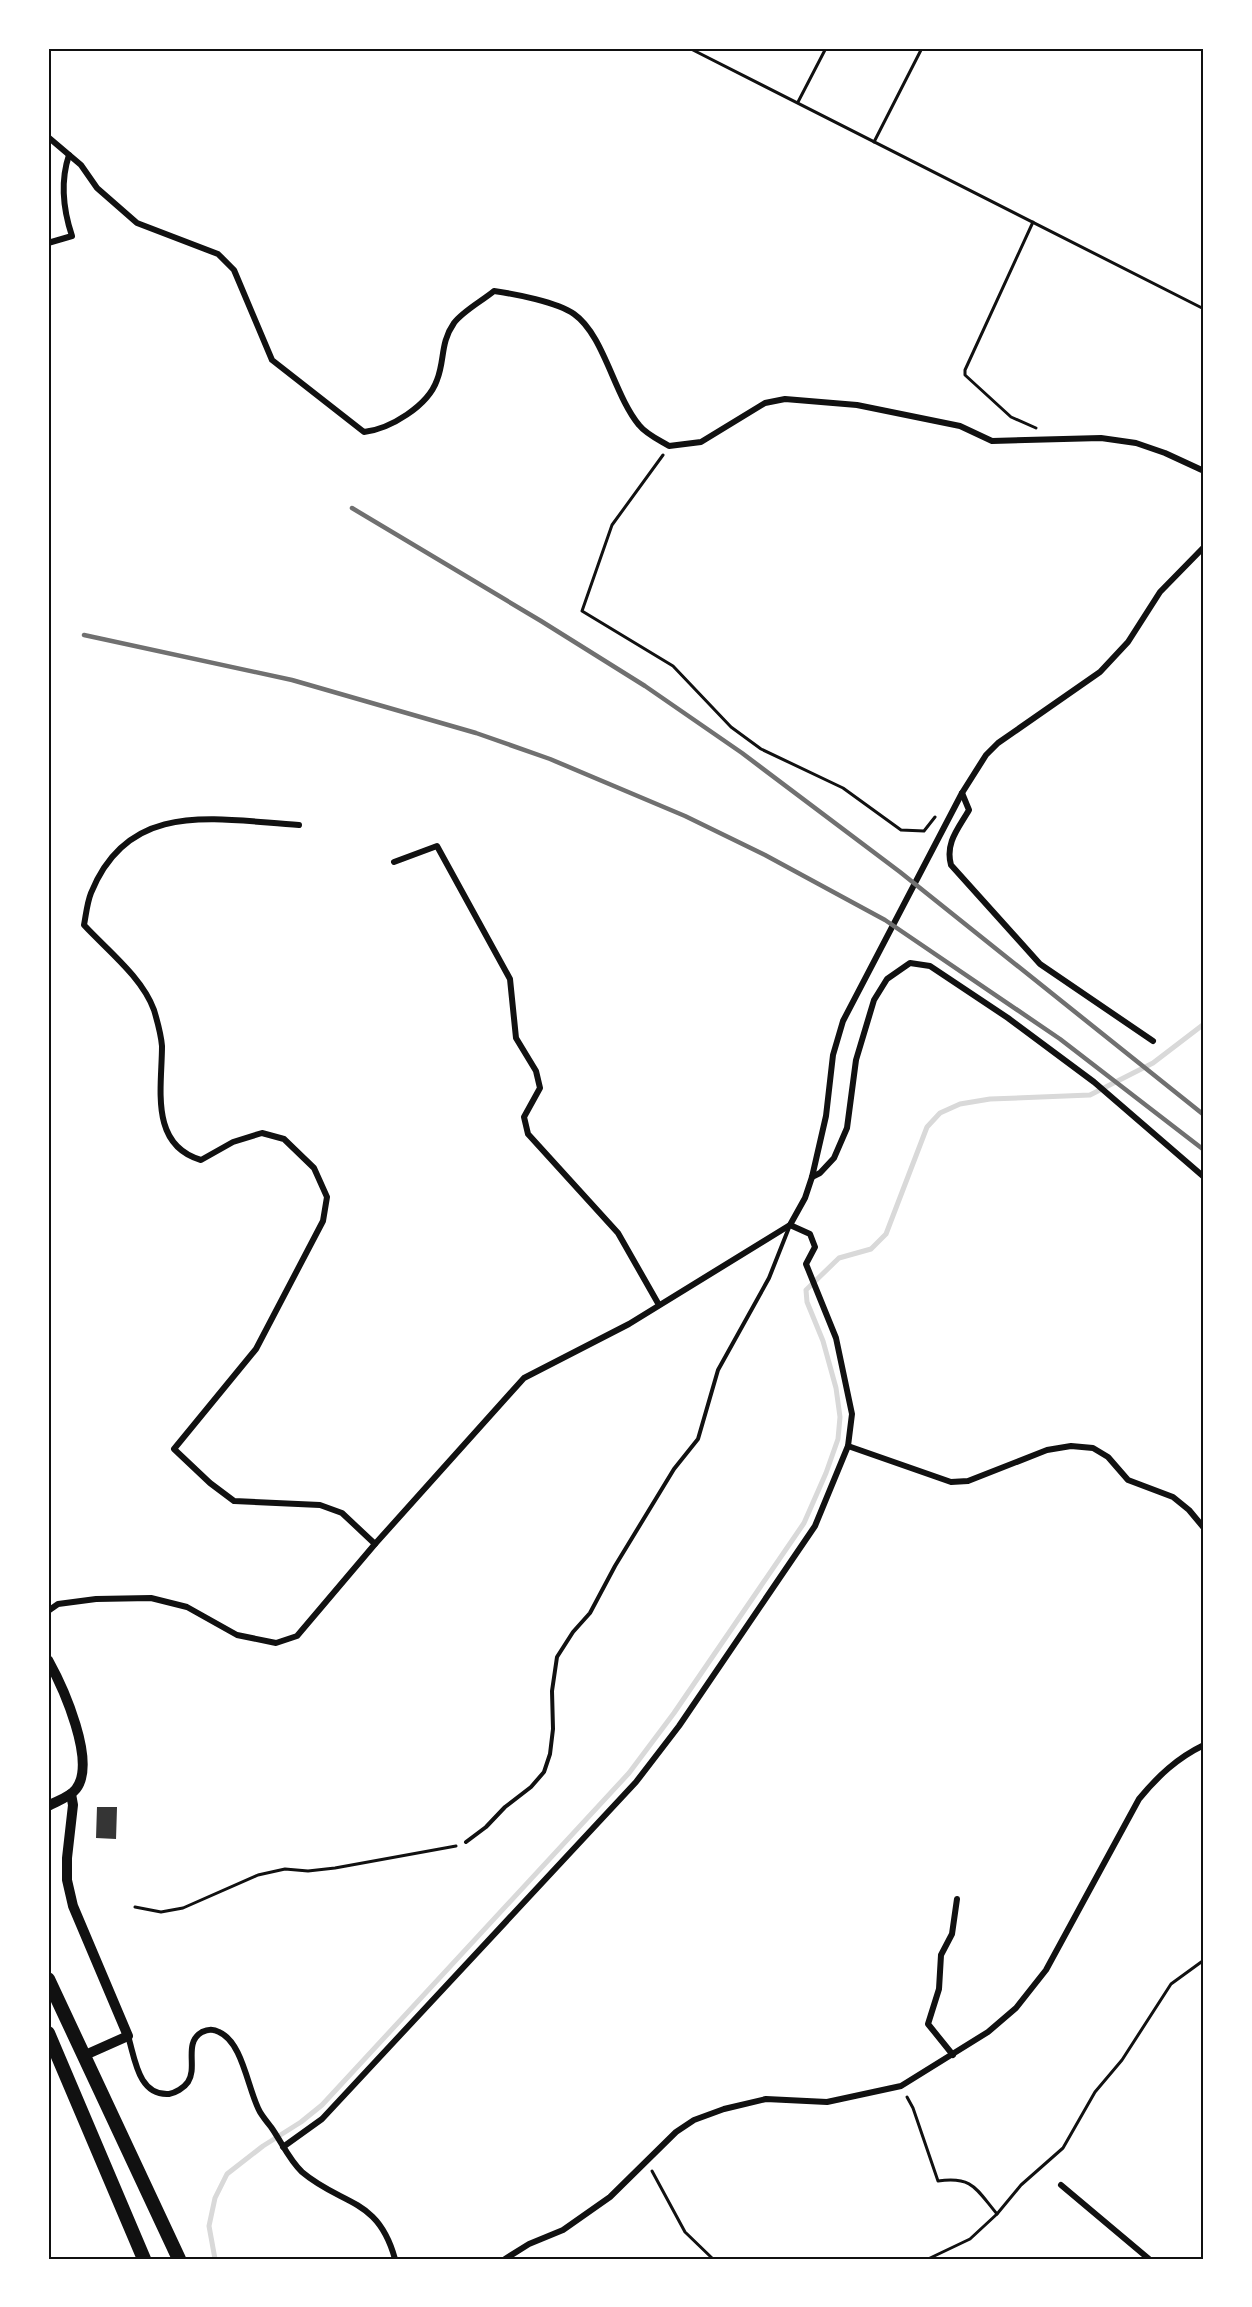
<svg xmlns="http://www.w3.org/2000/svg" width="1252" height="2307" font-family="Cabin,sans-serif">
  <rect width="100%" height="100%" fill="#fff"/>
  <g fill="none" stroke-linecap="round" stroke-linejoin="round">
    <path stroke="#d9d9d9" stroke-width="5" d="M 215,2259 L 209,2226 L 215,2198 L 227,2174 L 263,2146 L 301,2122 L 322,2105 L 629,1773 L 674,1713 L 804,1523 L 826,1473 L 838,1439 L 840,1417 L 836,1388 L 823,1341 L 807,1302 L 806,1290 L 839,1258 L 871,1249 L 886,1234 L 927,1127 L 940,1113 L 960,1104 L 990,1099 L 1090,1095 L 1153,1063 L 1204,1024"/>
  </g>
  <path fill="#353535" d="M 97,1807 L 117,1807 L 116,1839 L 96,1838 Z"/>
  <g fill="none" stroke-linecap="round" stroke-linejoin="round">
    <g stroke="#111" stroke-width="3">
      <path d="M 689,48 L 1204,309"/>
      <path d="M 798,102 L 826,48"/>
      <path d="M 874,142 L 922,48"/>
      <path d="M 1033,222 L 965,370 L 965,375 L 1011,417 L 1036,428"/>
      <path d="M 663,455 L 612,525 L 582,611 L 673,666 L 731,727 L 761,749 L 843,788 L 901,830 L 924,831 L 935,817"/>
      <path d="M 135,1907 L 161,1912 L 183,1908 L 258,1875 L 285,1869 L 308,1871 L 335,1868 L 456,1846"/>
      <path d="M 907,2097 L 913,2108 L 938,2181 C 973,2176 976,2189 997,2214 L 970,2239 L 928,2259"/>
      <path d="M 652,2171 L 685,2232 L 713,2259"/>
      <path d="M 997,2214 L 1021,2185 L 1063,2148 L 1095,2092 L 1122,2060 L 1171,1984 L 1204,1960"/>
    </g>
    <path stroke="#111" stroke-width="4" d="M 466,1842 L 486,1827 L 505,1807 L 531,1787 L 544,1772 L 550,1754 L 553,1729 L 552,1691 L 557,1657 L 573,1632 L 590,1613 L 615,1566 L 674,1469 L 698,1439 L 718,1370 L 769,1278 L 790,1225"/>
    <g stroke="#111" stroke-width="6">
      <path d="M 48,137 L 81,165 L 97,188 L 137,223 L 218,254 L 234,270 L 272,360 L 364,432 C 390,429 428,406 437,380 C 445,360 440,343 454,323 C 463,311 482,301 494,291 C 515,294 557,302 574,314 C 604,335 614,395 639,425 C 646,434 659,440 669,446 L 701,442 L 765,403 L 785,399 L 857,405 L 960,426 L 992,441 L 1101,438 L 1136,443 L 1165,453 L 1204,471"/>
      <path d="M 48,243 L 72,236 C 63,209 60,182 69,155"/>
      <path d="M 962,793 L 969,810 C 958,829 945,843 951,865 L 1040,964 L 1153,1041"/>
      <path d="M 299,825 C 217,820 129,798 91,893 C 87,903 86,915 84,925 C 107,950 142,977 154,1010 C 157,1020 161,1035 162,1046 C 162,1087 149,1145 201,1160 L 233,1142 L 262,1133 L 284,1139 L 314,1168 L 327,1197 L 323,1221 L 256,1349 L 174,1449 L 210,1483 L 234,1501 L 320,1505 L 342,1513 L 375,1544"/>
      <path d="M 394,862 L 437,846 L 510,979 L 516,1038 L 536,1071 L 540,1088 L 524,1117 L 528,1134 L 618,1233 L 659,1305"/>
      <path d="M 812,1177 L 820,1173 L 834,1158 L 847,1128 L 856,1060 L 874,1000 L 887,979 L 910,963 L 930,966 L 1008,1018 L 1094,1082 L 1204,1177"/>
      <path d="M 848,1446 L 951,1482 L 968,1481 L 1047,1450 L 1071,1446 L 1093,1448 L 1108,1457 L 1128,1480 L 1173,1497 L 1189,1510 L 1204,1528"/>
      <path d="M 48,1611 L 58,1604 L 96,1599 L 151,1598 L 187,1607 L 237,1635 L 276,1643 L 297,1636 L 375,1544 L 524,1378 L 629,1324 L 790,1225 L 805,1198 L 812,1177 L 826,1116 L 833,1055 L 843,1021 L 962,793 L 986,755 L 998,743 L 1100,672 L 1128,642 L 1160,592 L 1204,547"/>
      <path d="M 128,2036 C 135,2058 138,2096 169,2094 C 175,2093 184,2088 188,2082 C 198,2067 183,2043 202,2032 C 208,2029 214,2029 219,2032 C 243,2042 248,2091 260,2112 C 263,2117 267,2122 271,2127 C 281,2141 289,2160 302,2172 C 342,2206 378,2197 395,2259"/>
      <path d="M 953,2055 L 928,2024 L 939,1989 L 941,1955 L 952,1934 L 957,1899"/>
      <path d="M 283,2147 L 322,2119 L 636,1782 L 679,1726 L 815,1526 L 848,1446 L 852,1414 L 836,1338 L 806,1264 L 815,1247 L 810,1234 L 790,1225"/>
      <path d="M 1061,2185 L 1149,2259"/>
      <path d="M 505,2259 L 529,2244 L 563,2230 L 610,2197 L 676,2132 L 694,2120 L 724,2109 L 766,2099 L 827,2102 L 901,2086 L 988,2032 L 1016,2008 L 1046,1970 L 1139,1799 C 1158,1776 1177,1758 1204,1745"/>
    </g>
    <g stroke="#111" stroke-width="10">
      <path d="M 48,1660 C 63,1687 97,1762 76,1789 C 70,1797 57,1801 48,1806"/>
      <path d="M 71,1794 L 73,1805 L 67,1858 L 67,1880 L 73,1906 L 128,2036 L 83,2056"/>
    </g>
    <g stroke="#111" stroke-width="14">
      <path d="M 48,1979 L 179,2259"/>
      <path d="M 48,2033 L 144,2259"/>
    </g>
    <g stroke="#707070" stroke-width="4.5">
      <path d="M 352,508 L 541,621 L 645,686 L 742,753 L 900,872 L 1204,1115"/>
      <path d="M 84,635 L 292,680 L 476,733 L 550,759 L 685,816 L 765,855 L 885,920 L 1060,1039 L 1204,1150"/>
    </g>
  </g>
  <rect width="1252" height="2307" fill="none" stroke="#ffffff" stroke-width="99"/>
  <rect x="50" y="50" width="1152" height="2208" fill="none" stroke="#111" stroke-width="2"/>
</svg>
